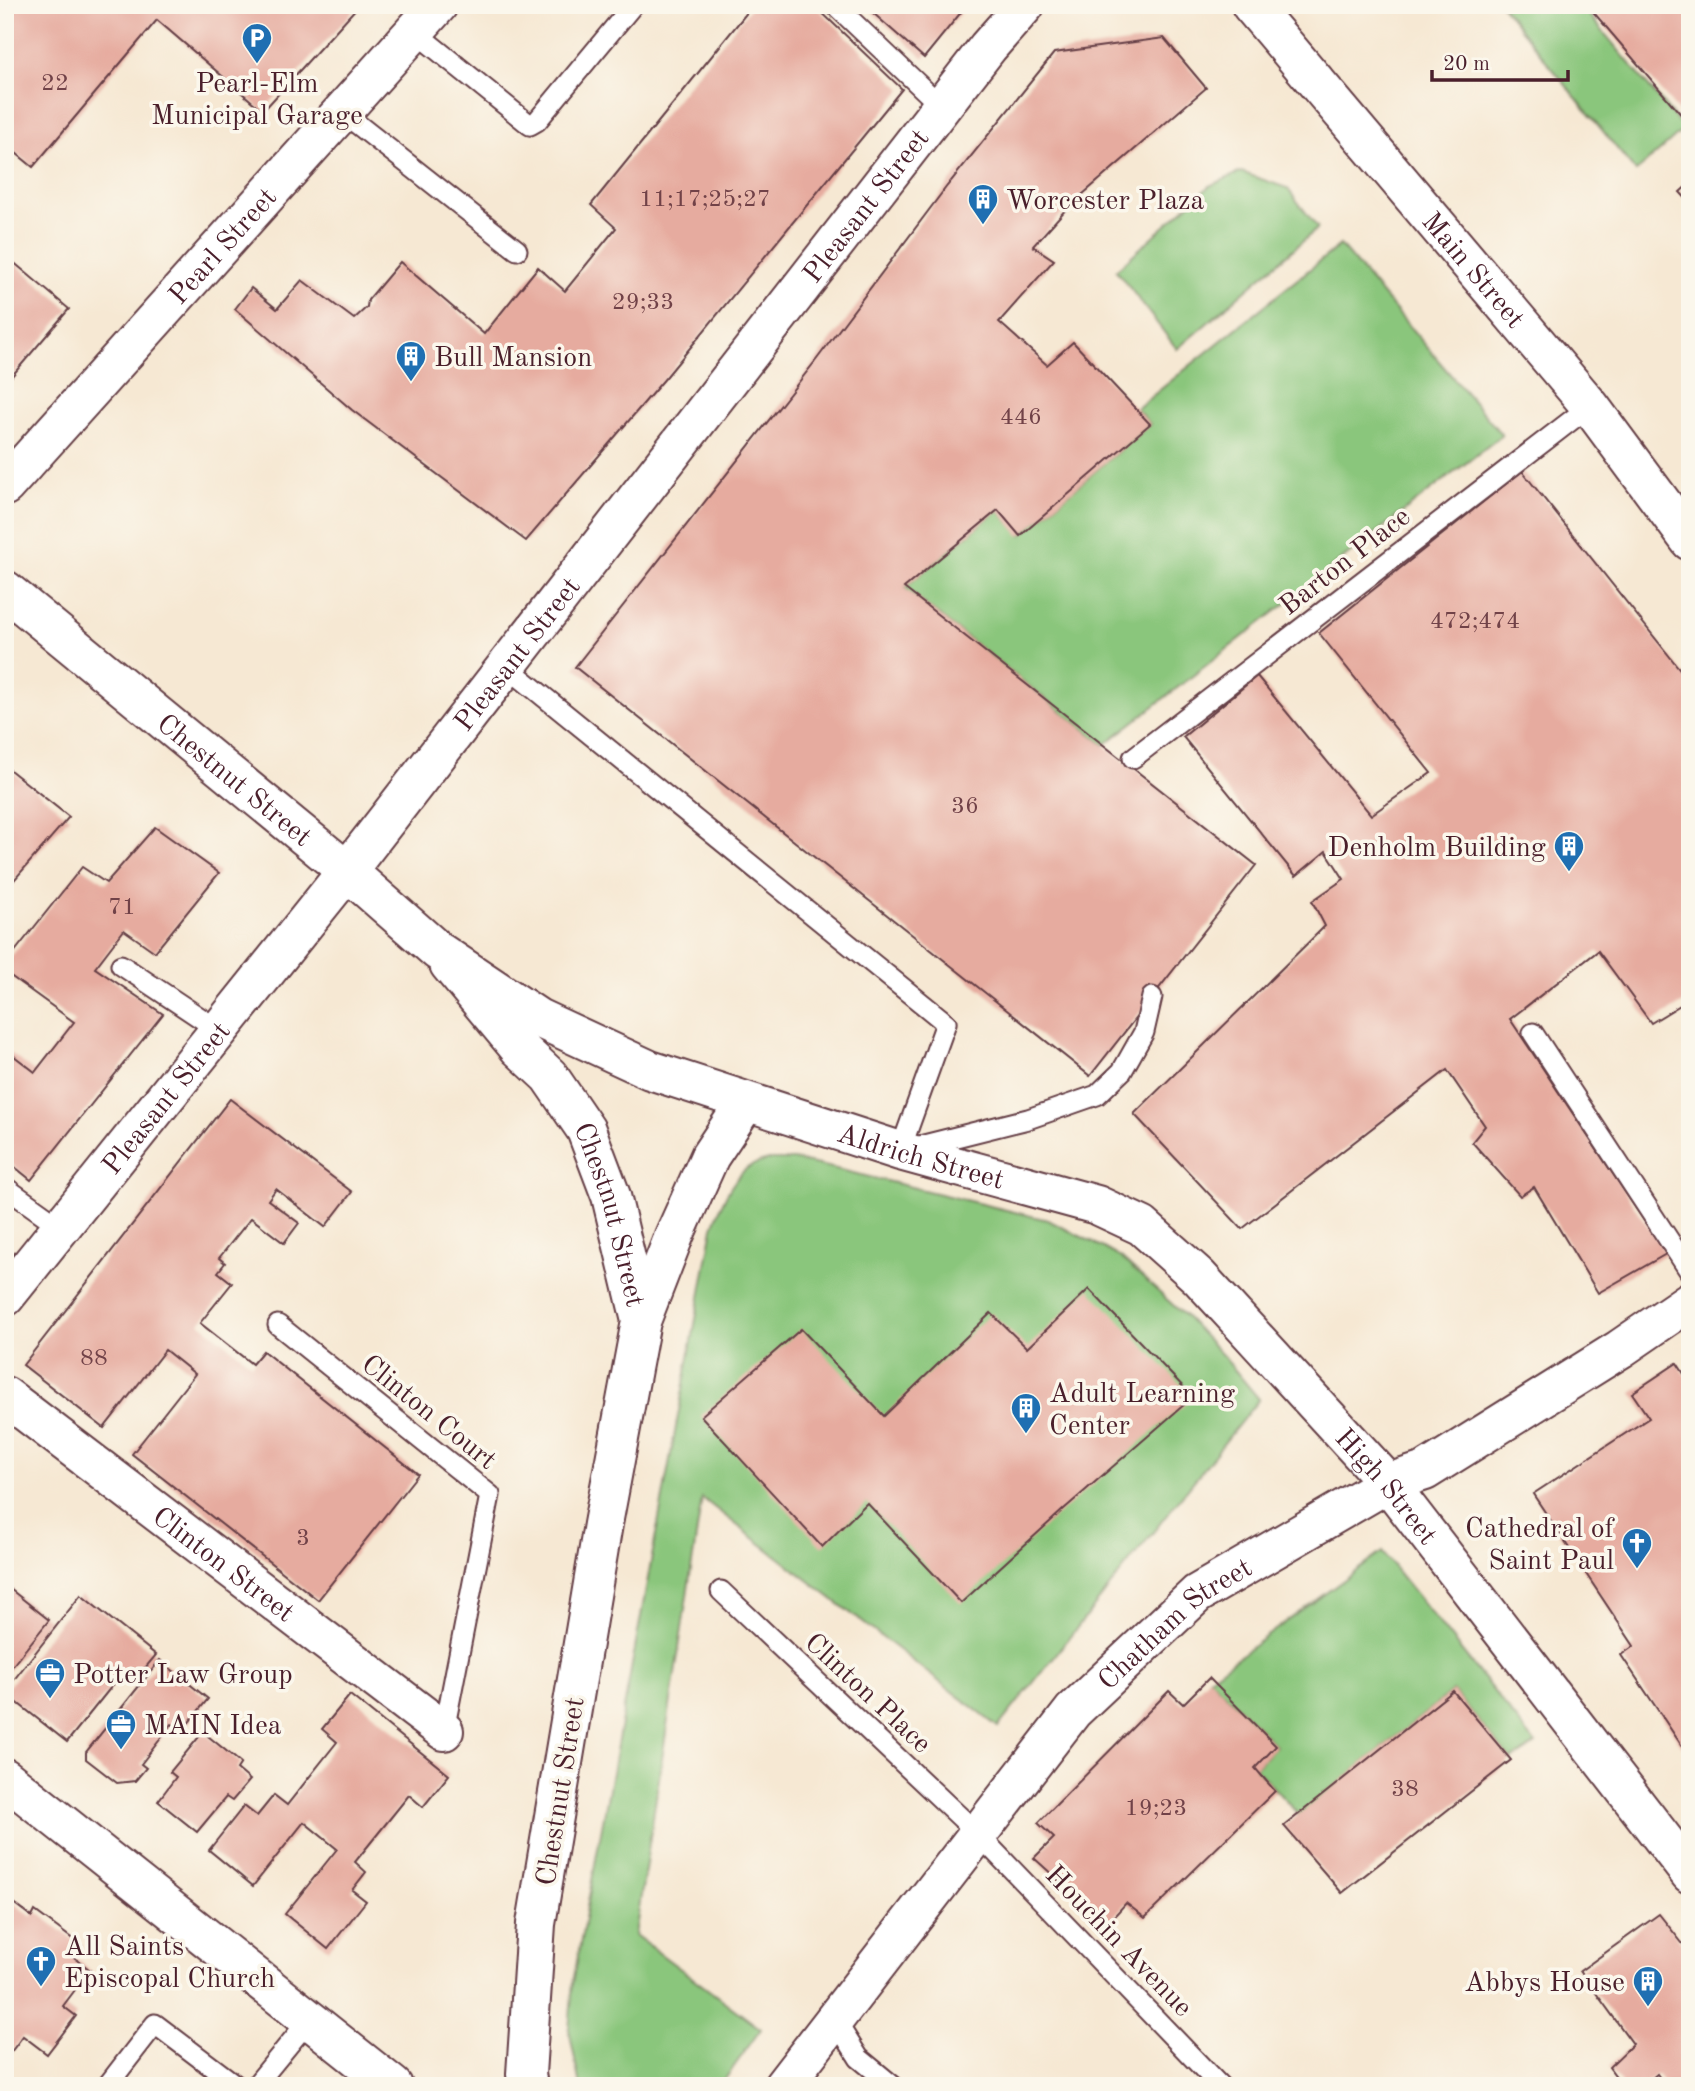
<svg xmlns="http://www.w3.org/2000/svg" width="1695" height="2091" font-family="'Old Standard TT',serif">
  <rect width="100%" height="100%" fill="#fbf7ec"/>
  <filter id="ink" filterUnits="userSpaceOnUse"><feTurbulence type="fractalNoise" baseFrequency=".0143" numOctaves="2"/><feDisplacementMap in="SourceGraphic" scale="14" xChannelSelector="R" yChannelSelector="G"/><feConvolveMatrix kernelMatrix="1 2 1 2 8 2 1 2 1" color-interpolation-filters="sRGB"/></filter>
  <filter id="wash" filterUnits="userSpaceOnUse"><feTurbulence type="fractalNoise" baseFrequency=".00686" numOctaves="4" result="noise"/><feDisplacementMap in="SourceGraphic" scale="28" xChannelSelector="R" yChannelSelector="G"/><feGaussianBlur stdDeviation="1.57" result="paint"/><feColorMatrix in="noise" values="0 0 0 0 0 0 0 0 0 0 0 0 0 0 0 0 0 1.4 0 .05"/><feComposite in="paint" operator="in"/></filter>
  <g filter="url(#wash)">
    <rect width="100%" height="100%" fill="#f6e8d3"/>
    <g fill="#8ac67c" stroke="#6a7254" stroke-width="2">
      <path d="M 1501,5 L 1581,5 L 1684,129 L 1636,172 Z"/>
      <path d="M 1241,172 L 1287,188 L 1318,228 L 1177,349 L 1116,270 L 1209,186 Z"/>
      <path d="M 1340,245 L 1502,435 L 1104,745 L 904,588 L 998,510 L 1021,535 L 1150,424 L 1136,409 Z"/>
      <path d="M 769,1160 L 793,1160 L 824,1166 L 1048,1220 L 1098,1245 L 1121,1258 L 1184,1315 L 1224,1357 L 1259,1399 L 998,1727 L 702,1498 L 635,1935 L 761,2029 L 720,2086 L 580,2086 L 569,2029 L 573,1983 L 713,1227 C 721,1206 729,1183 747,1168 C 753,1164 762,1162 769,1160 Z"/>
      <path d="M 1382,1552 L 1536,1744 L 1511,1760 L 1453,1691 L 1299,1815 L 1255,1768 L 1276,1746 L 1209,1678 Z"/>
    </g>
    <g id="blocks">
      <g fill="#e6ab9f">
        <path d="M 5,5 L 359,5 L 263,111 L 157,20 L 33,167 L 5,144 Z"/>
        <path d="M 753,5 L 814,5 L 902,89 L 667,376 L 526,541 L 352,410 L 235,309 L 251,288 L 277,309 L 302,280 L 354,319 L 367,307 L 368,300 L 400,262 L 484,334 L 538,267 L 565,291 L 616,228 L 591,205 Z"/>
        <path d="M 864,5 L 967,5 L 924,58 Z"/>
        <path d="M 1587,5 L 1690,5 L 1690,125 L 1589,7 Z"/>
        <path d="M 1164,38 L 1206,88 L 1068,207 L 1033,246 L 1054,260 L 999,322 L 1047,365 L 1073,342 L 1150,424 L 1020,536 L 998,510 L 904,588 L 1256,865 L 1090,1076 L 575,667 L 817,359 L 947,186 L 1054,53 Z"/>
        <path d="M 1690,183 L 1690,203 L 1680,192 Z"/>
        <path d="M 5,255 L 69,309 L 5,384 Z"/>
        <path d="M 1522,471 L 1690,682 L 1690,999 L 1651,1023 L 1598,951 L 1510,1019 L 1666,1254 L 1598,1293 L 1534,1187 L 1520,1196 L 1472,1142 L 1485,1126 L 1447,1070 L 1242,1229 L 1134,1114 L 1325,926 L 1312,901 L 1344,879 L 1326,851 L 1296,876 L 1183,737 L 1257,676 L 1371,815 L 1431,773 L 1319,633 Z"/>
        <path d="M 5,766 L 69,817 L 9,886 L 5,883 Z"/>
        <path d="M 155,827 L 219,873 L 155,952 L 124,930 L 95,968 L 163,1014 L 31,1180 L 5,1159 L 5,1049 L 35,1072 L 74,1022 L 5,972 L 5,964 L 82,867 L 106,883 Z"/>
        <path d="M 230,1099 L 352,1192 L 325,1227 L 276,1189 L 268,1200 L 299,1223 L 284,1243 L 251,1218 L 219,1258 L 225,1263 L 218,1272 L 232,1283 L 200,1323 L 252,1364 L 263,1351 L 418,1474 L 318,1600 L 132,1454 L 195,1374 L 165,1350 L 104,1428 L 23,1365 Z"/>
        <path d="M 1089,1289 L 1193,1397 L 1064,1509 L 961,1603 L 867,1503 L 822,1547 L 701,1416 L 801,1329 L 884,1416 L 991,1313 L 1027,1348 Z"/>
        <path d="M 1677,1363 L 1690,1383 L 1690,1758 L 1621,1655 L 1634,1646 L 1533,1494 L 1649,1418 L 1632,1393 Z"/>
        <path d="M 5,1585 L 49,1620 L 5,1675 Z"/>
        <path d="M 81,1595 L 156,1655 L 135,1680 L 124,1671 L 67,1742 L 5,1693 L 5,1691 Z"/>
        <path d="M 160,1660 L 208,1699 L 182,1731 L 172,1724 L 141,1764 L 146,1768 L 135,1781 L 117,1783 L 86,1759 L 86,1752 Z"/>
        <path d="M 1209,1678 L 1276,1746 L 1255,1768 L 1275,1791 L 1145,1918 L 1126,1903 L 1107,1924 L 1034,1858 L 1054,1838 L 1038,1823 L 1169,1691 L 1183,1704 Z"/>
        <path d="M 1453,1691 L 1511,1760 L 1342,1893 L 1284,1826 Z"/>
        <path d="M 350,1695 L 449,1775 L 423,1807 L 409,1795 L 355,1862 L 366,1872 L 352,1890 L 366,1901 L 328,1949 L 285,1914 L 337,1849 L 304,1822 L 253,1886 L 209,1850 L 244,1806 L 257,1816 L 274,1795 L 287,1805 L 337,1742 L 322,1729 Z"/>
        <path d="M 203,1732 L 241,1763 L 237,1769 L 250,1780 L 232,1801 L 226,1797 L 197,1832 L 158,1801 L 176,1777 L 170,1772 Z"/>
        <path d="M 8,1899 L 32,1917 L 35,1911 L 82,1946 L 74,1957 L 90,1970 L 63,2006 L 76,2016 L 47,2054 L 23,2036 L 5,2060 L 5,1903 Z"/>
        <path d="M 1659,1914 L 1690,1953 L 1690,2086 L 1666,2086 L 1657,2074 L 1643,2086 L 1623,2086 L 1609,2067 L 1633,2044 L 1580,1971 Z"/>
      </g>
    </g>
  </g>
  <g filter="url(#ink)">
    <use href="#blocks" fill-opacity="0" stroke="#643d44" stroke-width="2"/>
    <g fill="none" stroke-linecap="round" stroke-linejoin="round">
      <g stroke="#643d44" stroke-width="23">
        <g id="lane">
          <path d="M 835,5 L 942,107"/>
          <path d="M 415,32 L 530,125 L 537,121 L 633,5"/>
          <path d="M 342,112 L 517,250"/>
          <path d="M 506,666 L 946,1023 L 900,1151"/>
          <path d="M 1133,758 L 1590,406"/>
          <path d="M 121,965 L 220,1031"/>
          <path d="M 1533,1033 L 1690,1272"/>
          <path d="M 912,1148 L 1028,1119 L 1097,1095 L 1122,1071 L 1144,1032 L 1152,997"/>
          <path d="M 5,1187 L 61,1227"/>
          <path d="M 278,1325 L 490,1495 L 444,1731"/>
          <path d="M 721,1591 L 978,1834 L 1220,2086"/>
          <path d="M 835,2020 L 859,2058 L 893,2086"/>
          <path d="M 107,2086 L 155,2024 L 237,2086"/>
          <path d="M 255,2086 L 309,2020"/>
        </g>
      </g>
      <g stroke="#643d44" stroke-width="42">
        <g id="street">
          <path id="s1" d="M 5,486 L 438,5"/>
          <path id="s2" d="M 449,964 L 519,1048 L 549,1076 L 586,1130 L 611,1196 L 641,1321 L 603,1524 L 536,1924 L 526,2074 L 528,2086"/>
          <path d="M 641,1321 L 674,1236 L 710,1156 L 746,1102"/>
          <path id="s3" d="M 5,1396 L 444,1731"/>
          <path id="s4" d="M 783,2086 L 1073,1711 L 1197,1594 L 1388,1483 L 1425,1471 L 1620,1349 L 1690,1301"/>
        </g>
      </g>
      <g stroke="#643d44" stroke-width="42">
        <g id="secondary">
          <path id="s5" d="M 5,590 L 347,871 L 438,951 L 538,1018 L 650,1070 L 900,1151 L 1097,1205 L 1142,1226 L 1199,1277 L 1388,1483 L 1690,1874"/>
          <path id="s6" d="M 5,1297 L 347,871 L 988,47 L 1025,5"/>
          <path d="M 5,1778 L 393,2086"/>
        </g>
      </g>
      <g stroke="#643d44" stroke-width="42">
        <g id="primary">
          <path id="s7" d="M 1251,5 L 1590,406 L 1690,541"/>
        </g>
      </g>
      <use href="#lane" stroke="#fff" stroke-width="19"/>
      <use href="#street" stroke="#fff" stroke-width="38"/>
      <use href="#secondary" stroke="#fff" stroke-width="38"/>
      <use href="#primary" stroke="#fff" stroke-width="38"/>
    </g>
  </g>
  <defs>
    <g id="parking-pin" transform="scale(1.575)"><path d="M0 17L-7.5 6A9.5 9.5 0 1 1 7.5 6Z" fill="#1f6fb2" stroke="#fbf7ec"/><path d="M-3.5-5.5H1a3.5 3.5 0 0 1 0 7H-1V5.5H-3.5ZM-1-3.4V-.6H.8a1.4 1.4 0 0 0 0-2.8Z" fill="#fff"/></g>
    <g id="building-pin" transform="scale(1.575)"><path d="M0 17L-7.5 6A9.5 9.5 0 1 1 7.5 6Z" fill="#1f6fb2" stroke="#fbf7ec"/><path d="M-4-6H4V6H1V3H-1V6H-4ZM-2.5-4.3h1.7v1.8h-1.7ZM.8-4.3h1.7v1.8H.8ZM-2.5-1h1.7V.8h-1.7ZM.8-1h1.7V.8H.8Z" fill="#fff"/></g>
    <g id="church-pin" transform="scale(1.575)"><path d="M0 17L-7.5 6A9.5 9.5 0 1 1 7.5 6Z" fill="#1f6fb2" stroke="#fbf7ec"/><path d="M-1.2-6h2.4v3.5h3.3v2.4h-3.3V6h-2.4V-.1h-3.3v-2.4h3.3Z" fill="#fff"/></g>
    <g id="office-pin" transform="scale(1.575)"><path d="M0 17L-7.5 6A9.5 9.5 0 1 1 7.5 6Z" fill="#1f6fb2" stroke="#fbf7ec"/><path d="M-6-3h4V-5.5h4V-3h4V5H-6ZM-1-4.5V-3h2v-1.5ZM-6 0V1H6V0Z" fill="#fff"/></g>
  </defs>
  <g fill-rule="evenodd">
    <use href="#parking-pin" x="257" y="38"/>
    <use href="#building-pin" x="983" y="199"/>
    <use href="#building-pin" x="411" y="356"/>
    <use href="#building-pin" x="1569" y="846"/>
    <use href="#building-pin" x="1026" y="1408"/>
    <use href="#church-pin" x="1637" y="1543"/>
    <use href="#office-pin" x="50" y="1673"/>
    <use href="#office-pin" x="121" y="1724"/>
    <use href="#church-pin" x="41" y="1961"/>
    <use href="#building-pin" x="1648" y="1981"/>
  </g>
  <g text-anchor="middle" stroke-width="7" stroke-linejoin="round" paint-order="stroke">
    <g font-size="24" fill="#714248">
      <text x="55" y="90">22</text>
      <text x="705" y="206">11;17;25;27</text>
      <text x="643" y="309">29;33</text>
      <text x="1021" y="424">446</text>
      <text x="1475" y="628">472;474</text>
      <text x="965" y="813">36</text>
      <text x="122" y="914">71</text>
      <text x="94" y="1365">88</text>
      <text x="303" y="1545">3</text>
      <text x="1405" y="1796">38</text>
      <text x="1156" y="1815">19;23</text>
    </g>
    <g font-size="28" fill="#4a1f2b" stroke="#fbf7ec" text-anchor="start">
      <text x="257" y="92" text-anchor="middle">Pearl-Elm<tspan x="257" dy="32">Municipal Garage</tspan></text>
      <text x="1006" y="209">Worcester Plaza</text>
      <text x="434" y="366">Bull Mansion</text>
      <text x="1546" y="856" text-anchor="end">Denholm Building</text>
      <text x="1049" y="1402">Adult Learning<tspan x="1049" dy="32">Center</tspan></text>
      <text x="1614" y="1537" text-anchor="end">Cathedral of<tspan x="1614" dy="32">Saint Paul</tspan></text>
      <text x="73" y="1683">Potter Law Group</text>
      <text x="144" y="1734">MAIN Idea</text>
      <text x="64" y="1955">All Saints<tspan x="64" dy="32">Episcopal Church</tspan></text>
      <text x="1625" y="1991" text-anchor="end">Abbys House</text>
    </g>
    <g font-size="28" fill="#4a1f2b" stroke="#fbf7ec">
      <text dy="10" stroke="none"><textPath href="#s6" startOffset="1390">Pleasant Street</textPath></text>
      <text dy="10" stroke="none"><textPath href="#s1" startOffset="324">Pearl Street</textPath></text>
      <text dy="10" stroke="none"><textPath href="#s7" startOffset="346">Main Street</textPath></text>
      <text transform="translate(1344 560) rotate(-38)" y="10">Barton Place</text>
      <text dy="10" stroke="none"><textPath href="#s6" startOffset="822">Pleasant Street</textPath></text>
      <text dy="10" stroke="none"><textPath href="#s5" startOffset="298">Chestnut Street</textPath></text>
      <text dy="10" stroke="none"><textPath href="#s6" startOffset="256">Pleasant Street</textPath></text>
      <text dy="10" stroke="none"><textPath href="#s5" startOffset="1092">Aldrich Street</textPath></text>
      <text dy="10" stroke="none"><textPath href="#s2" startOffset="304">Chestnut Street</textPath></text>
      <text transform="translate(430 1411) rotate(39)" y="10">Clinton Court</text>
      <text dy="10" stroke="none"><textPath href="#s5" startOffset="1682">High Street</textPath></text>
      <text dy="10" stroke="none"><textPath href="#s3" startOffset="276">Clinton Street</textPath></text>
      <text dy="10" stroke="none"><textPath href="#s4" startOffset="609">Chatham Street</textPath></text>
      <text transform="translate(869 1692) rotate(43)" y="10">Clinton Place</text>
      <text transform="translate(559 1791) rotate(-81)" y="10">Chestnut Street</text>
      <text transform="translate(1120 1940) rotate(46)" y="10">Houchin Avenue</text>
    </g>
  </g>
  <rect width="1695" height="2091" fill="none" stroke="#fbf7ec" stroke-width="28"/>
  <path d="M1432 70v10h136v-10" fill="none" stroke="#4a1f2b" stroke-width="3.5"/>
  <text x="1443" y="70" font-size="21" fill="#4a1f2b" stroke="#fbf7ec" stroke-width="5" paint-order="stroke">20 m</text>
</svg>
